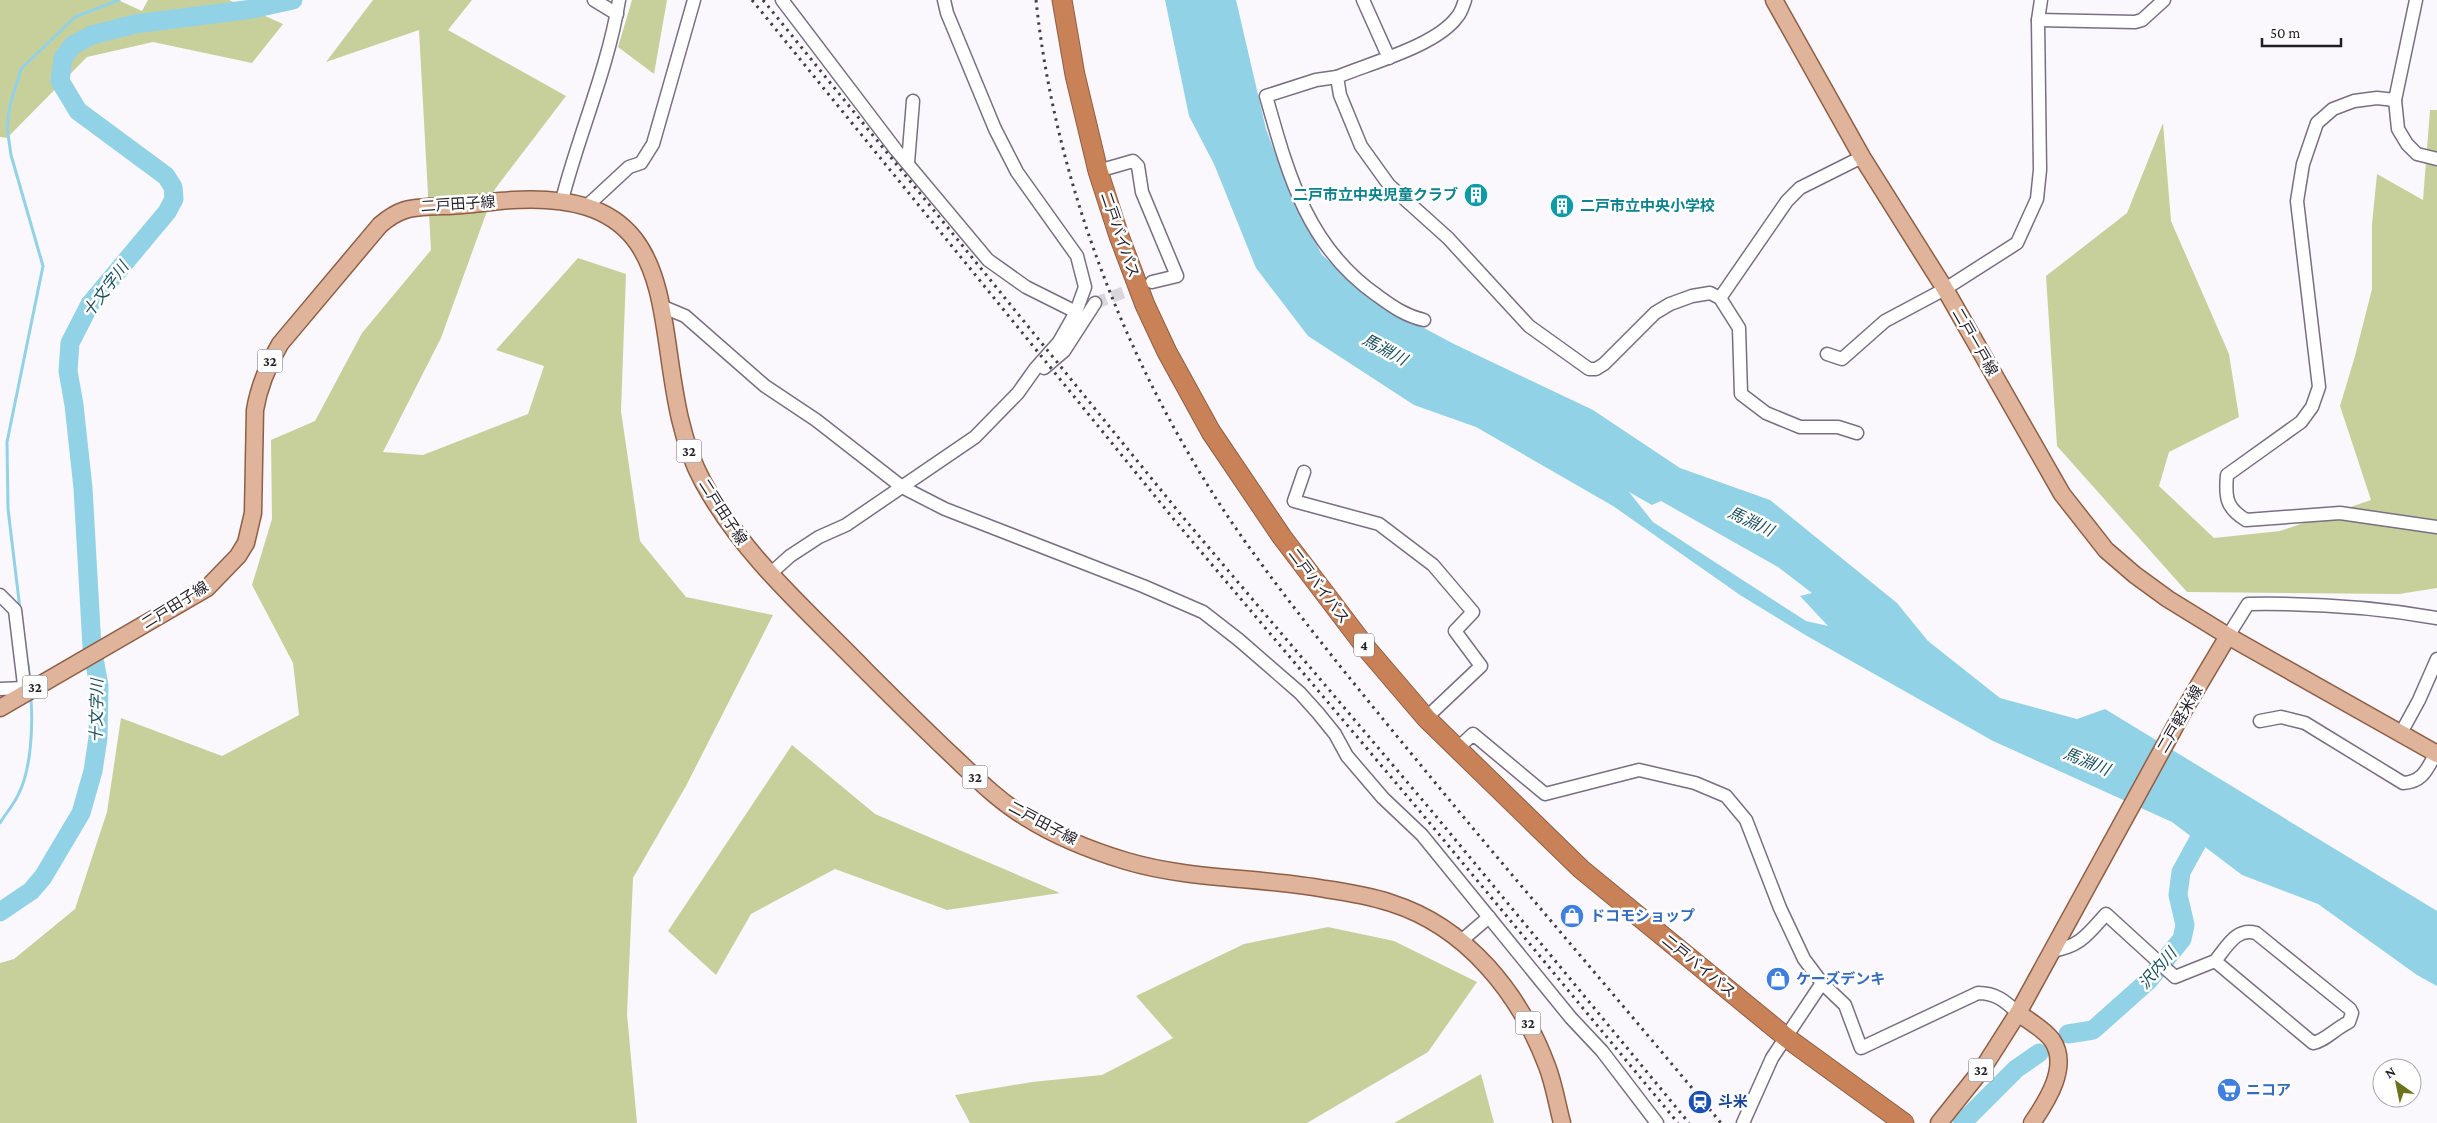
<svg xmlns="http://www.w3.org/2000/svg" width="2437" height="1123" font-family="'Crimson Pro','Noto Sans JP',serif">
  <rect width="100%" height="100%" fill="#faf8fc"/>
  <g fill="#c7d09b">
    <path d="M 0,0 L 118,0 L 142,11 L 148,0 L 229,0 L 283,24 L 252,63 L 153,42 L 87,57 L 7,138 L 0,137 Z"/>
    <path d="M 373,0 L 472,0 L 448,30 L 566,96 L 495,189 L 441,338 L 383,452 L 423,455 L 528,414 L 544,366 L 496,350 L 578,258 L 626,274 L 621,411 L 640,541 L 686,597 L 773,615 L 686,786 L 633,878 L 627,1014 L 637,1123 L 0,1123 L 0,963 L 14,959 L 75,909 L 107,812 L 121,718 L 222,756 L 299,715 L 293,663 L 252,585 L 272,519 L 271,440 L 315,421 L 362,333 L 431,250 L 419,30 L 326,62 Z"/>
    <path d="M 632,0 L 667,0 L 654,74 L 618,47 Z"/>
    <path d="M 2430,110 L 2437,110 L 2437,588 L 2399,594 L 2187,592 L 2057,446 L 2046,276 L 2127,213 L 2163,123 L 2171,221 L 2229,354 L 2239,417 L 2169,452 L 2159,486 L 2214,538 L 2280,531 L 2371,500 L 2340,406 L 2355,356 L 2372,289 L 2372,224 L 2377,174 L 2423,200 Z"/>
    <path d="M 792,745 L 875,814 L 1060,893 L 947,910 L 835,869 L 751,914 L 716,975 L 668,931 Z"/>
    <path d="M 1328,927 L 1394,941 L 1477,982 L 1428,1052 L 1307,1123 L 970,1123 L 955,1095 L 1032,1082 L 1102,1075 L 1173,1038 L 1136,996 L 1244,944 Z"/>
    <path d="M 1481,1074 L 1494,1123 L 1394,1123 Z"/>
  </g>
  <path fill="#91d2e7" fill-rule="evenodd" d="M 1165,0 L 1236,0 L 1266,129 L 1291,196 L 1322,255 L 1379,304 L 1454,344 L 1593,410 L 1680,468 L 1770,500 L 1897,603 L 1928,641 L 2000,698 L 2077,719 L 2105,709 L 2437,911 L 2437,986 L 2417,975 L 2318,904 L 2242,875 L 2172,822 L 1993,741 L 1807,636 L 1740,595 L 1613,506 L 1476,427 L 1414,405 L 1308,336 L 1256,268 L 1214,164 L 1189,116 ZM 1629,492 L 1652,505 L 1661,501 L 1778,567 L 1812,593 L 1800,596 L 1828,626 L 1806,621 L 1653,522 Z"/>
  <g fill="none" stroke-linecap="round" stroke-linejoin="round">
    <g stroke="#91d2e7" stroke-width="3">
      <path d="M 20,609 L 8,509 L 7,442 L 43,266 L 11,155 L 7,127 L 10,105 L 21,69 L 75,17 L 119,0"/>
      <path d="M 28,664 L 30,681"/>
      <path d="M 0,823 C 6,813 15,803 19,793 C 31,769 33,727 31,700"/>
    </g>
    <g stroke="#91d2e7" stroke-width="19">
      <path d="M 0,912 L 31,891 L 43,877 L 81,813 L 93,771 L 98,738 L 99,686 L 92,647 L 83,488 L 74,405 L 68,371 L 70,343 L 90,304 L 167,212 L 174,199 L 173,187 L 166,176 L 78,111 L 60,81 L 63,58 L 73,45 L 92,35 L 135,24 L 252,9 L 293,0"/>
      <path d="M 2068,1034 L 2093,1030 L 2148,981 L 2182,939 L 2185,925 L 2178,895 L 2181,872 L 2210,819"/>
      <path d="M 1962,1123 L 2016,1069 L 2039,1053"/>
    </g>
    <path stroke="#d9d7dc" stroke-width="12" stroke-dasharray="12 6" stroke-linecap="butt" d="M 1095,303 L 1144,285"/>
    <g stroke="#786f82" stroke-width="15">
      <g id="minor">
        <path d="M 594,0 L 617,14"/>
        <path d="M 782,0 L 896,150 L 988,260 L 1026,287 L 1076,312"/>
        <path d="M 1363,0 L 1389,58"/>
        <path d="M 1465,0 C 1463,6 1461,13 1457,17 C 1436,46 1370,63 1337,77 L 1340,95 L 1361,146 L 1389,185 L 1448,238 L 1529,326 L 1589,369 L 1596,369 L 1604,364 L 1655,313 L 1670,304 L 1692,296 L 1710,293 L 1720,298 L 1739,328 L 1741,394 L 1766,413 L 1800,427 L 1838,427 L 1857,433"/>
        <path d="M 2416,0 L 2395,100 L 2398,129 L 2407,144 L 2417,154 L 2437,159"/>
        <path d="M 2038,20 L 2135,22 L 2142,20 L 2164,0"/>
        <path d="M 1337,77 L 1316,80 L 1266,96 C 1288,174 1307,247 1378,296 C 1393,307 1406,316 1424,320"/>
        <path d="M 2395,100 L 2377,98 L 2354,101 L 2333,109 L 2317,123 L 2303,164 L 2297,201 L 2319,387 L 2312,407 L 2301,422 L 2227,475 C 2225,497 2226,508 2246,520 L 2340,513 L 2437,527"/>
        <path d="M 908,163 L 913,101"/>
        <path d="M 1098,171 L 1133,161 L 1138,166 L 1142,192 L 1177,276 L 1152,282"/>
        <path d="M 562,200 C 579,133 608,69 619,0"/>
        <path d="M 588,205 L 629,167 L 641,163 L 653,144 L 694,0"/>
        <path d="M 1720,298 L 1787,201 L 1800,188 L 1862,157"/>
        <path d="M 661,306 L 685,316 L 765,386 L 816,420 L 902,487 L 945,509 L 1143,586 L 1203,612 L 1239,640 L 1300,693 L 1318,713 L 1335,734 L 1347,756 L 1383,798 L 1422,835 L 1571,1018 L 1602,1051 L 1657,1123"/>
        <path d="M 1827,354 L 1842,359 L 1885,321 L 1945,289 L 2017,243 L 2037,199 L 2040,170 L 2038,20 L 2041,0"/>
        <path d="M 1044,368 L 1064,351 L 1095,303"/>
        <path d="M 1304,472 L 1294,501 L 1379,524 L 1433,565 L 1473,612 L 1455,631 L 1481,666 L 1426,718"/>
        <path d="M 770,574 L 790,556 L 819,537 L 846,525 L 975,437 L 1018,393 L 1035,369 L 1059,342 L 1076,312 L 1085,287 L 1077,256 L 1017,172 L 995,129 L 947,13 L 944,0"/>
        <path d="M 0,595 L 15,610 L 25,693"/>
        <path d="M 2228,636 L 2248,604 C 2312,603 2374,607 2437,618"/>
        <path d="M 0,689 L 25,688"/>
        <path d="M 2260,721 L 2281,717 L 2305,723 L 2403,783 C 2423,782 2427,769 2436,753"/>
        <path d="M 2401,733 L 2419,700 L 2437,659"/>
        <path d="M 1458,748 L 1473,734 L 1545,794 L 1639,770 L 1695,783 L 1726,796 L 1746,820 L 1780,908 L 1804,959 L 1822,983 L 1845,1005 L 1861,1048 L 1978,993 C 1996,993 2005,1001 2018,1013"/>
        <path d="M 1461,941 L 1489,917"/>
        <path d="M 2051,951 C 2080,947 2088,934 2106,914 L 2175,977 L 2215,961 L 2313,1043 C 2325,1041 2336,1028 2349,1022 L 2352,1013 L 2350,1009 L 2256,933 C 2236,927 2227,947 2215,961"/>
        <path d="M 1743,1123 L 1772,1058 L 1822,983"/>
      </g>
    </g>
    <g stroke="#8e5f46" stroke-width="19">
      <g id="major">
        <path d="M 1774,0 L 1862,157 L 1945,289 L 2062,494 L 2106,550 L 2135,575 L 2168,599 L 2228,636 L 2437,754"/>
        <path d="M 0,708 L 207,588 L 238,556 L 246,543 L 253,513 L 255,410 C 259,386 268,365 280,344 L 380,225 C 402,206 413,208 441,206 C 461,206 480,203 500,201 C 715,181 636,359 703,482 C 744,557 808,611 866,671 C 896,701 925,730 956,759 C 978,780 1000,802 1027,818 C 1057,837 1093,851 1126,861 C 1190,880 1260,877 1325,889 C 1346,892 1370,896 1391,903 C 1467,927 1520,994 1547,1066 C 1554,1084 1557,1104 1562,1123"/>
        <path d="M 2018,1013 C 2029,1021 2044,1029 2052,1040 C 2070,1066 2047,1101 2032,1123"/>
        <path d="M 1939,1123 L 1983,1068 L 2018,1013 L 2184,710 L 2228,636"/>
      </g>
    </g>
    <g stroke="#8e5f46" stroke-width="21">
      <path id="highway" d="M 1062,0 L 1075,75 L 1098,171 L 1119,236 L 1145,305 L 1167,352 L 1211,432 L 1282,537 L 1367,649 L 1426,718 L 1581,869 L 1787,1038 L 1904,1123"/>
    </g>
    <use href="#minor" stroke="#fff" stroke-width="12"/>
    <use href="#major" stroke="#dfb49b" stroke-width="16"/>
    <use href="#highway" stroke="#c98258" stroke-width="19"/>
    <g stroke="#413d44" stroke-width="3" stroke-dasharray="2.5 5" stroke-linecap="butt">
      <path d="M 752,0 L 1176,522 L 1423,815 L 1678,1123"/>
      <path d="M 763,0 L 1182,516 L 1430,809 L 1689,1123"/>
      <path d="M 1036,0 C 1056,190 1134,384 1244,540 C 1299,617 1359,690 1419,763 C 1518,884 1621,1002 1721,1123"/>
    </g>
  </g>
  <defs>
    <g id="building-disc" transform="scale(1.25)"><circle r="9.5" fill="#0f9aa8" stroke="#fff"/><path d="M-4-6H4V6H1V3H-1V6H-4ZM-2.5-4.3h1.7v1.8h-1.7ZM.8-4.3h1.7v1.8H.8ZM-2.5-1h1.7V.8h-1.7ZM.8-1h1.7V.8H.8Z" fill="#fff"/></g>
    <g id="shop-disc" transform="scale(1.25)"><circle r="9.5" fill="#3f7fe0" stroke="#fff"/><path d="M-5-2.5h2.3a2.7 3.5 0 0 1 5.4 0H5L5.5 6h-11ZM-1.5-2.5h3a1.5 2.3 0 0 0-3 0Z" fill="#fff"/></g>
    <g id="supermarket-disc" transform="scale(1.25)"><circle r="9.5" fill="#3f7fe0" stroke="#fff"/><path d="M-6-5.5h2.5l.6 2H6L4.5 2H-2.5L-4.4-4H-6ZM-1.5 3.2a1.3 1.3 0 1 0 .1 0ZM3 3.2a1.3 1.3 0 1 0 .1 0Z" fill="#fff"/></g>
    <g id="station-disc" transform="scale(1.25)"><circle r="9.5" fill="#1a4fb4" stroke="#fff"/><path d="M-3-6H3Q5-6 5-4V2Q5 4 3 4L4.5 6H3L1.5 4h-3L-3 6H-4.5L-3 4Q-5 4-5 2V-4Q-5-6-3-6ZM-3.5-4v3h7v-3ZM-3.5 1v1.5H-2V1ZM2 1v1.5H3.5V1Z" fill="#fff"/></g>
  </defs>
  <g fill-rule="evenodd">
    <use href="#building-disc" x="1476" y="195"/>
    <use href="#building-disc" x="1562" y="206"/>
    <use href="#shop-disc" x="1572" y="916"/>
    <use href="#shop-disc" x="1778" y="979"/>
    <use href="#supermarket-disc" x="2229" y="1090"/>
    <use href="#station-disc" x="1700" y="1102"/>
  </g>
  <g text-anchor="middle" stroke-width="5" stroke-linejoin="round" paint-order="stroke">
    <g fill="#fff" stroke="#646166" stroke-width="1">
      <rect x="257.5" y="349.5" width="25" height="23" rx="4"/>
      <rect x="676.5" y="439.5" width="25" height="23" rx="4"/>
      <rect x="1354" y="633.5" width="20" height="23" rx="4"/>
      <rect x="22.5" y="675.5" width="25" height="23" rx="4"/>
      <rect x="962.5" y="765.5" width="25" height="23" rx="4"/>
      <rect x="1515.5" y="1011.5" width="25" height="23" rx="4"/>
      <rect x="1968.5" y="1058.5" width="25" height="23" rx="4"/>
    </g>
    <g font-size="14" font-weight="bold" fill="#211d25">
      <text x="270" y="366">32</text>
      <text x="689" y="456">32</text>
      <text x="1364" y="650">4</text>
      <text x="35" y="692">32</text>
      <text x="975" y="782">32</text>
      <text x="1528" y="1028">32</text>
      <text x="1981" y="1075">32</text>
    </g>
    <g font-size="15" font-weight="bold" fill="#0d838f" stroke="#fff" text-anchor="end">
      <text x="1458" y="200">二戸市立中央児童クラブ</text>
      <text x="1580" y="211" text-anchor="start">二戸市立中央小学校</text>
    </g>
    <g font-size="15" fill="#211d25" stroke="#fff">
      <text transform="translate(458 204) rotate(-4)" y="5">二戸田子線</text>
      <text transform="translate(1120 235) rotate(71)" y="5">二戸バイパス</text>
      <text transform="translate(1975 342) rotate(60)" y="5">二戸一戸線</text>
      <text transform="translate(723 512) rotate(57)" y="5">二戸田子線</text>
      <text transform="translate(1319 586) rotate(53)" y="5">二戸バイパス</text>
      <text transform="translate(175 605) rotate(-32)" y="5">二戸田子線</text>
      <text transform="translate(2180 719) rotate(-60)" y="5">二戸軽米線</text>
      <text transform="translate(1043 823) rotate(28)" y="5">二戸田子線</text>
      <text transform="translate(1699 966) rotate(39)" y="5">二戸バイパス</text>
    </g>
    <g font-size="15" font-weight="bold" fill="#366cbe" stroke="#fff" text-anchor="start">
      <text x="1590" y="921">ドコモショップ</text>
      <text x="1796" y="984">ケーズデンキ</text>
      <text x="2246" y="1095">ニコア</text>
    </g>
    <g font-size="15" font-weight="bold" fill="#164399" stroke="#fff" text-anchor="start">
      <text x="1718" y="1107">斗米</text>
    </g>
    <g font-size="16" font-style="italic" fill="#194f5e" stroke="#fff">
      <text transform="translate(105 289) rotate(-53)" y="6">十文字川</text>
      <text transform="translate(1385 349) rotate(28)" y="6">馬淵川</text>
      <text transform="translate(1751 521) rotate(25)" y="6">馬淵川</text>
      <text transform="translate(96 711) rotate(-89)" y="6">十文字川</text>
      <text transform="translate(2087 761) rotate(22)" y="6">馬淵川</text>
      <text transform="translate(2157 968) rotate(-49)" y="6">沢内川</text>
    </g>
  </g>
  <g transform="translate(2397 1083) rotate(327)"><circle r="24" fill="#ffffff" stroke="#a6a5a8"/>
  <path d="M0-4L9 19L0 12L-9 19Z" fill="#6b721b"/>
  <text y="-8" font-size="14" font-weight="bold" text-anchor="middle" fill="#211d25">N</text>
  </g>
  <path d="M2262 38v8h79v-8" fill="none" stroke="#211d25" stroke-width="2.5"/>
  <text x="2270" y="38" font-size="15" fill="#211d25" stroke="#ffffff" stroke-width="4" paint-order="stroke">50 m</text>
</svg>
